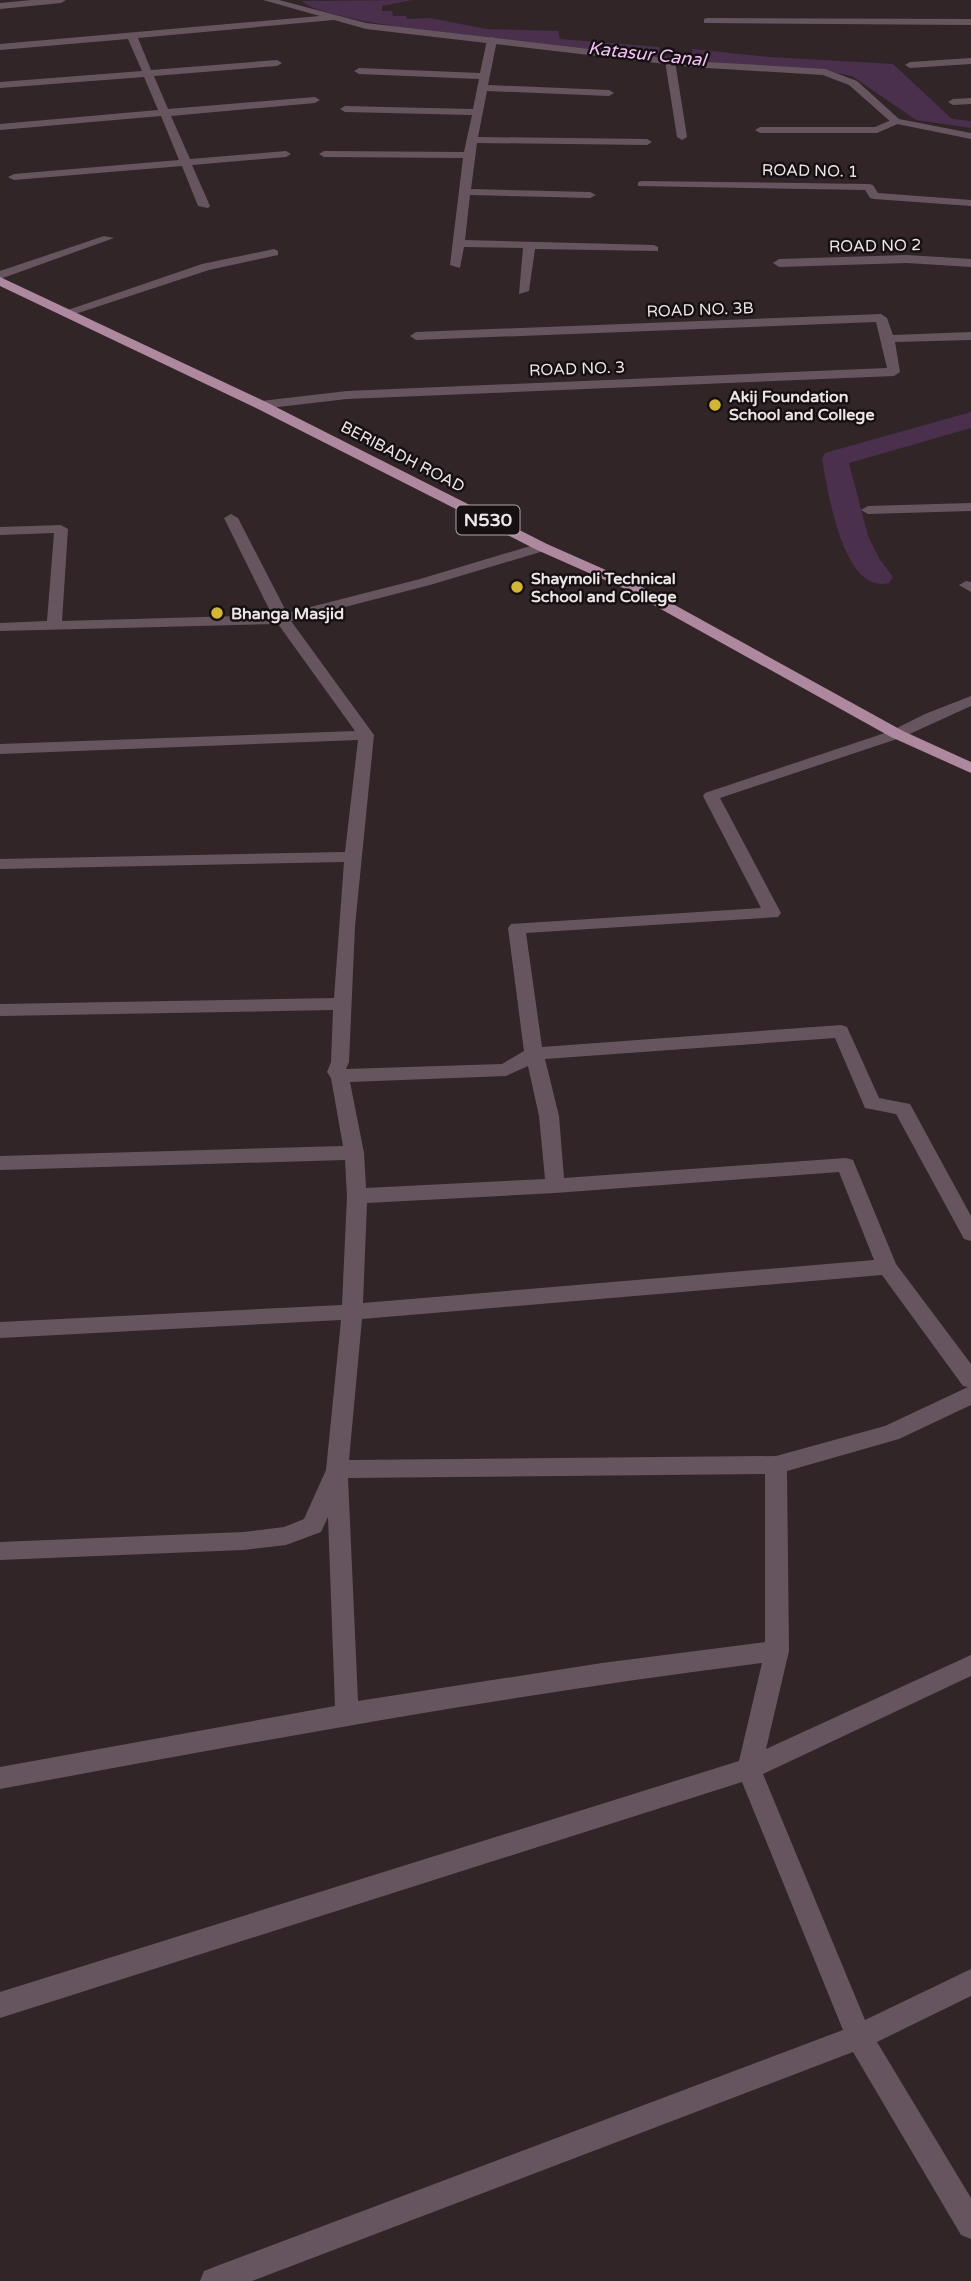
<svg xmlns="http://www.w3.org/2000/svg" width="971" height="2281" font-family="'Varela Round',sans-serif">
  <rect width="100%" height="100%" fill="#322528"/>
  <path fill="#4a304c" d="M 412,0 L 382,6 L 382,11 L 392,11 L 393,16 L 406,16 L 407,19 L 430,18 L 486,29 L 558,31 L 560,39 L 659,47 L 660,56 L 693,57 L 692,49 L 770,57 L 893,64 L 952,119 L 971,121 L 971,128 L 916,120 L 852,76 L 827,71 C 760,67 329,33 302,1 Z"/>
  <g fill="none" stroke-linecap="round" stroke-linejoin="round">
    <path fill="#4a304c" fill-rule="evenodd" d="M 971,412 L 971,428 L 849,463 L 868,536 L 880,560 L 893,577 L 889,583 C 843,595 828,491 822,459 L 825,453 Z"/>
    <g fill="#66555f" fill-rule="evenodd">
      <path d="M 32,0 L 66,0 L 61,3 L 0,9 L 0,3 Z"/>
      <path d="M 331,15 L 336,18 L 334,20 L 138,38 L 151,70 L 277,60 L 282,63 L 277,66 L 154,76 L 168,109 L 315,97 L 320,100 L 315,103 L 171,116 L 190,159 L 286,151 L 291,154 L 286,157 L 192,165 L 210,206 L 208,208 L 198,206 L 182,166 L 14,180 L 8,177 L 14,174 L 179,160 L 161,116 L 0,130 L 0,124 L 158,110 L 144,77 L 0,88 L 0,82 L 142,71 L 128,39 L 0,50 L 0,44 Z"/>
      <path d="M 707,18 L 971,19 L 971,25 L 704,23 L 704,19 Z"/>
      <path d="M 492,37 L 497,40 L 488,85 L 609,90 L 614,93 L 609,96 L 487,91 L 478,137 L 647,139 L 652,142 L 647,145 L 477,143 L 471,189 L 590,192 L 596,195 L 590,198 L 470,195 L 465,240 L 654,245 L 658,247 L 658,251 L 535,249 L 529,291 L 519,294 L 523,248 L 464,247 L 460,268 L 450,265 L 463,158 L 324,157 L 319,154 L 324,151 L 464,152 L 472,115 L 345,112 L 340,109 L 345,106 L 473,109 L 479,79 L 359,74 L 354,71 L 359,68 L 480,73 L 487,40 Z"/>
      <path d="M 670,58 L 675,61 L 687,137 L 682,140 L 677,137 L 665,61 Z"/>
      <path d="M 971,58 L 971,64 L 910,68 L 905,65 L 910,62 Z"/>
      <path d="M 971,98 L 971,104 L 953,105 L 948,102 L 953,99 Z"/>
      <path d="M 896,118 L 901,121 L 900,123 L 877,133 L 760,133 L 755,130 L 760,127 L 875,127 Z"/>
      <path d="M 642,181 L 869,184 L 873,185 L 878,193 L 971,200 L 971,206 L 874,199 L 870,198 L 865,190 L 638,186 L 638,182 Z"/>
      <path d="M 104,236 L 114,238 L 0,279 L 0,271 Z"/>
      <path d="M 274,249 L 278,251 L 278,255 L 209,270 L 69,316 L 59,313 L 202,264 Z"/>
      <path d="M 907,255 L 971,259 L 971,267 L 907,263 L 779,267 L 773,263 L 779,259 Z"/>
      <path d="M 881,314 L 887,318 L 893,335 L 971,332 L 971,340 L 895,342 L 900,372 L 894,376 L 347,399 L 261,409 L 254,405 L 261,401 L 347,391 L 887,368 L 876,322 L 416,340 L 410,336 L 416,332 Z"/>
      <path d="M 971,503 L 971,511 L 868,514 L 861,510 L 868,506 Z"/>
      <path d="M 231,514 L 238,518 L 287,613 L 420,579 L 537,544 L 542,543 L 549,547 L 547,550 L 430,585 L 291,621 L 374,735 L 355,926 L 349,1062 L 346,1069 L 502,1064 L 524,1051 L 508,928 L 511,924 L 761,908 L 703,796 L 705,793 L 891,731 L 925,714 L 971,696 L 971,706 L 903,737 L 720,798 L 781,913 L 778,917 L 526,933 L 542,1047 L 841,1025 L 847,1027 L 879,1098 L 910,1104 L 971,1216 L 971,1241 L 964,1239 L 896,1114 L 865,1108 L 835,1038 L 545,1059 L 559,1116 L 564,1178 L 846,1158 L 853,1160 L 896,1264 L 971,1364 L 971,1405 L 899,1439 L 787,1471 L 789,1651 L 766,1749 L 971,1655 L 971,1676 L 763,1774 L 865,2020 L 971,1969 L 971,1996 L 877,2042 L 971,2198 L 971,2239 L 961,2235 L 853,2052 L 252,2281 L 200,2281 L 204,2271 L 214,2267 L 843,2030 L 742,1782 L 0,2018 L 0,1992 L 739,1761 L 762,1663 C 506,1695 254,1742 0,1789 L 0,1767 L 335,1706 L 328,1517 L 321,1532 L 286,1545 L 243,1550 L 0,1560 L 0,1542 L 243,1532 L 284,1527 L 304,1519 L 326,1470 L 341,1320 L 0,1338 L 0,1322 L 342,1305 L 347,1196 L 345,1160 L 0,1170 L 0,1156 L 343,1146 L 331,1078 L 327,1072 L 331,1062 L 333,1010 L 0,1016 L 0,1004 L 334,998 L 344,862 L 0,869 L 0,859 L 345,852 L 358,740 L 0,754 L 0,744 L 355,731 L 278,624 L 0,631 L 0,623 L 47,621 L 54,533 L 0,535 L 0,527 L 61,525 L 68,529 L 62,621 L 272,615 L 224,518 ZM 528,1066 L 539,1116 L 545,1179 L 366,1188 L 364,1153 L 350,1082 L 506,1076 ZM 839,1172 L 874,1260 L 363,1303 L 367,1203 L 555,1193 ZM 882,1275 L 963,1386 L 968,1387 L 885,1426 L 776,1456 L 349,1460 L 362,1319 ZM 765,1474 L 765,1642 L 602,1663 L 358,1701 L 348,1478 Z"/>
      <path d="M 966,581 L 971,582 L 971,592 L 959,585 Z"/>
    </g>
    <path fill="#66555f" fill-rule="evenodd" d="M 263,0 L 279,0 L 366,23 L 691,61 L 825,69 L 857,81 L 899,119 L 971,133 L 971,139 L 892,123 L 849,85 L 823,75 L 691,67 L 366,29 Z"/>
    <path fill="#ae889e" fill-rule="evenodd" d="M 0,277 L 266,402 L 547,544 L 633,582 L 903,731 L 971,762 L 971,773 L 891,737 L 623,588 L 537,550 L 256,408 L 0,286 Z"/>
  </g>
  <g fill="#d4b635" stroke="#161012" stroke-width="2.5">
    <circle cx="715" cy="405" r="7"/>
    <circle cx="517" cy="587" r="7"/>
    <circle cx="217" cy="613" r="7"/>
  </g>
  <g text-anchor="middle" stroke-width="5" stroke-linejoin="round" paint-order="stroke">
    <g font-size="16" fill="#eee5e7" stroke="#161012">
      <text transform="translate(810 170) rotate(1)" y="6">ROAD NO. 1</text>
      <text transform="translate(875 245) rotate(-1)" y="6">ROAD NO 2</text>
      <text transform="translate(700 309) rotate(-2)" y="6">ROAD NO. 3B</text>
      <text transform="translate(577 368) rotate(-2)" y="6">ROAD NO. 3</text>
      <text transform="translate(403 456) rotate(27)" y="6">BERIBADH ROAD</text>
    </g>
    <g font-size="16" font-weight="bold" fill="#eee5e7" stroke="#161012" text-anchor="start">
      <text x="729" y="402">Akij Foundation<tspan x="729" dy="18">School and College</tspan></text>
      <text x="531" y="584">Shaymoli Technical<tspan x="531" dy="18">School and College</tspan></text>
      <text x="231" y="619">Bhanga Masjid</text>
    </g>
    <g font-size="18" font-style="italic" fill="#f2c1f5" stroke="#161012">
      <text transform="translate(647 54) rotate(6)" y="6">Katasur Canal</text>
    </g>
    <rect fill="#161012" stroke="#ada5a7" stroke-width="2" x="456.5" y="505.5" width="63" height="29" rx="5"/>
    <g font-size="18" font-weight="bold" fill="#eee5e7">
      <text x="488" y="526">N530</text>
    </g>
  </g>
</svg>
